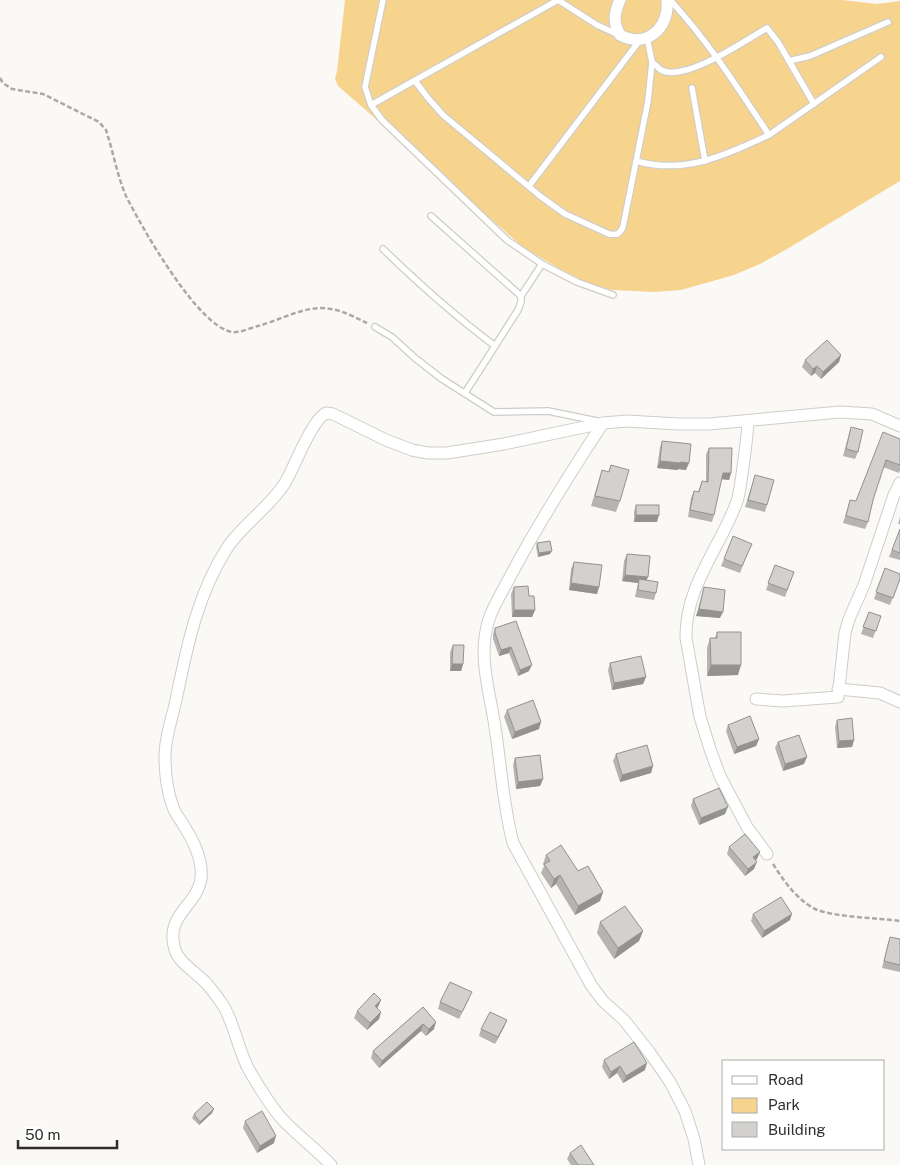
<svg xmlns="http://www.w3.org/2000/svg" width="900" height="1165" font-family="'Public Sans',sans-serif">
  <rect width="100%" height="100%" fill="#fbf9f5"/>
  <path fill="#f7d48e" d="M 345,0 L 842,0 L 877,4 L 900,1 L 900,181 L 787,249 L 760,264 L 734,275 L 681,290 L 654,292 L 612,290 L 590,284 L 558,268 L 523,247 L 338,86 L 335,79 L 337,71 Z"/>
  <g fill="none" stroke-linecap="round" stroke-linejoin="round">
    <g stroke="#cfcdc9" stroke-width="8">
      <g id="lane">
        <path d="M 383,0 L 365,87 L 371,105 L 558,0 L 597,25 L 619,35"/>
        <path d="M 670,0 C 708,41 738,88 769,135"/>
        <path d="M 647,38 L 652,62"/>
        <path d="M 789,61 L 810,56 L 888,22"/>
        <path d="M 415,81 L 428,98 L 443,115 L 540,196 L 565,214 L 609,234 C 617,235 619,235 623,227 L 648,101 L 652,62 C 655,64 658,68 661,70 C 684,83 746,40 767,28 L 778,42 L 814,104"/>
        <path d="M 692,88 L 705,161"/>
        <path d="M 371,105 L 382,120 L 507,240 L 542,264 L 577,282 L 613,295"/>
        <path d="M 636,161 C 684,175 726,155 769,135 L 881,57"/>
        <path d="M 529,186 L 640,40"/>
        <path d="M 431,216 L 521,296 L 542,264"/>
        <path d="M 383,249 C 419,284 455,316 495,346"/>
        <path d="M 375,327 L 392,337 L 415,358 L 442,379 L 494,412 L 548,411 L 597,421"/>
        <path d="M 465,393 L 518,310 L 521,302 L 521,296"/>
      </g>
    </g>
    <g stroke="#cfcdc9" stroke-width="13">
      <g id="street">
        <path d="M 620,0 C 614,13 613,23 620,35 C 646,49 670,28 667,0"/>
        <path d="M 748,421 C 747,441 744,461 741,481 C 740,489 739,497 736,504 C 719,549 685,587 686,638 L 700,717 L 711,752 L 720,776 L 747,827 L 767,854"/>
        <path d="M 603,423 C 571,472 539,522 511,575 C 504,589 494,604 489,619 C 477,656 490,692 495,727 C 501,766 503,805 513,843 L 591,985 L 603,1001 L 624,1020 L 650,1053 L 670,1082 L 685,1111 L 694,1139 L 699,1165"/>
        <path d="M 838,689 L 880,693 L 900,702"/>
        <path d="M 756,699 L 783,701 L 838,697 L 845,633 L 849,619 L 864,585 L 894,495 L 900,483"/>
        <path d="M 331,1165 C 316,1149 298,1136 283,1120 C 270,1106 259,1087 249,1070 C 238,1050 235,1025 223,1005 C 218,998 213,991 207,984 C 198,974 179,963 175,950 C 164,915 197,906 201,879 C 203,861 193,840 184,826 C 181,820 175,814 173,807 C 167,791 165,773 165,756 C 165,737 172,719 176,700 C 187,647 197,595 227,548 C 243,524 269,508 285,483 C 295,466 311,421 326,413 L 333,414 L 386,440 L 412,450 L 428,453 L 447,453 L 504,444 L 603,423 L 627,421 L 678,424 L 709,424 L 840,412 L 872,414 L 900,426"/>
      </g>
    </g>
    <g stroke="#aba9a6" stroke-width="2.5" stroke-dasharray="5 2.5" stroke-linecap="butt">
      <path d="M 0,78 L 3,83 L 12,89 L 43,94 L 99,122 L 106,130 C 113,151 117,175 126,196 C 141,226 198,327 232,332 C 240,333 250,328 258,326 C 281,320 307,304 331,309 C 344,311 356,318 367,323"/>
      <path d="M 773,864 C 784,881 796,899 815,909 C 833,917 878,918 900,921"/>
    </g>
    <use href="#lane" stroke="#fff" stroke-width="5.5"/>
    <use href="#street" stroke="#fff" stroke-width="11"/>
  </g>
  <g fill="#b5b4b0">
    <path d="M 841,355 L 839,362 L 821,379 L 815,373 L 811,376 L 802,367 L 805,360 Z"/>
    <path d="M 851,427 L 858,452 L 855,459 L 843,456 Z"/>
    <path d="M 900,439 L 900,470 L 899,473 L 883,467 L 873,500 L 868,522 L 865,529 L 843,523 L 850,500 L 856,501 Z"/>
    <path d="M 662,441 L 686,470 L 678,469 L 678,470 L 657,468 L 660,447 Z"/>
    <path d="M 709,448 L 731,473 L 729,480 L 721,479 L 714,515 L 712,522 L 688,517 L 691,498 L 694,491 L 698,492 L 702,481 L 706,481 L 706,454 Z"/>
    <path d="M 611,465 L 620,501 L 616,512 L 591,506 L 602,470 L 608,472 Z"/>
    <path d="M 755,475 L 767,505 L 765,512 L 745,507 Z"/>
    <path d="M 636,505 L 657,522 L 634,522 L 634,512 Z"/>
    <path d="M 900,517 L 900,524 L 898,524 Z"/>
    <path d="M 900,529 L 900,560 L 889,557 Z"/>
    <path d="M 537,543 L 550,554 L 538,557 L 536,547 Z"/>
    <path d="M 749,550 L 740,573 L 721,566 L 724,559 Z"/>
    <path d="M 627,554 L 656,593 L 654,600 L 635,597 L 638,583 L 622,581 L 624,561 Z"/>
    <path d="M 574,562 L 599,587 L 597,594 L 569,590 L 571,569 Z"/>
    <path d="M 775,565 L 794,572 L 785,597 L 766,590 Z"/>
    <path d="M 885,568 L 900,579 L 890,605 L 874,599 Z"/>
    <path d="M 514,587 L 529,596 L 535,610 L 532,617 L 512,617 L 511,594 Z"/>
    <path d="M 704,587 L 720,618 L 696,616 L 702,594 Z"/>
    <path d="M 869,612 L 881,616 L 873,638 L 861,634 Z"/>
    <path d="M 516,621 L 529,671 L 518,676 L 509,653 L 499,656 L 493,639 L 493,634 L 495,628 Z"/>
    <path d="M 717,632 L 738,675 L 707,676 L 707,648 L 710,638 L 715,638 Z"/>
    <path d="M 453,645 L 463,664 L 461,671 L 450,671 L 450,652 Z"/>
    <path d="M 610,663 L 646,677 L 643,684 L 612,690 L 608,670 Z"/>
    <path d="M 507,710 L 539,729 L 512,739 L 504,717 Z"/>
    <path d="M 837,720 L 854,740 L 852,747 L 837,748 L 835,727 Z"/>
    <path d="M 728,725 L 759,739 L 756,746 L 734,754 L 726,731 Z"/>
    <path d="M 778,742 L 804,764 L 783,771 L 775,748 Z"/>
    <path d="M 616,754 L 653,766 L 651,773 L 620,782 L 613,761 Z"/>
    <path d="M 515,758 L 543,779 L 540,786 L 516,789 L 513,765 Z"/>
    <path d="M 693,799 L 725,814 L 699,825 L 691,806 Z"/>
    <path d="M 729,847 L 757,859 L 755,860 L 754,869 L 745,876 L 727,854 Z"/>
    <path d="M 546,855 L 578,871 L 603,892 L 600,901 L 575,915 L 556,884 L 551,888 L 541,873 L 544,866 L 543,864 Z"/>
    <path d="M 753,914 L 790,920 L 762,938 L 751,921 Z"/>
    <path d="M 600,922 L 643,931 L 639,941 L 614,959 L 597,933 Z"/>
    <path d="M 890,937 L 900,939 L 900,972 L 882,968 L 888,943 Z"/>
    <path d="M 469,999 L 459,1019 L 438,1009 L 440,1002 Z"/>
    <path d="M 381,1000 L 377,1008 L 381,1012 L 379,1019 L 367,1030 L 354,1018 L 357,1011 Z"/>
    <path d="M 423,1007 L 434,1029 L 426,1036 L 421,1031 L 379,1068 L 371,1058 L 373,1051 Z"/>
    <path d="M 507,1020 L 504,1027 L 495,1044 L 479,1036 L 481,1029 Z"/>
    <path d="M 604,1060 L 645,1070 L 623,1083 L 617,1073 L 609,1079 L 602,1067 Z"/>
    <path d="M 214,1109 L 212,1113 L 199,1125 L 192,1118 L 194,1114 Z"/>
    <path d="M 245,1121 L 274,1143 L 257,1153 L 243,1128 Z"/>
    <path d="M 570,1153 L 594,1165 L 571,1165 L 567,1159 Z"/>
  </g>
  <g fill="#949290">
    <path d="M 841,355 L 839,362 L 821,379 L 823,372 Z"/>
    <path d="M 817,366 L 815,373 L 811,376 L 813,369 Z"/>
    <path d="M 660,461 L 681,462 L 689,463 L 686,470 L 678,469 L 678,470 L 657,468 Z"/>
    <path d="M 723,473 L 731,473 L 729,480 L 720,479 Z"/>
    <path d="M 636,515 L 659,515 L 657,522 L 634,522 Z"/>
    <path d="M 552,551 L 550,554 L 538,557 L 539,553 Z"/>
    <path d="M 625,575 L 648,577 L 645,584 L 639,579 L 638,583 L 622,581 Z"/>
    <path d="M 571,583 L 599,587 L 597,594 L 569,590 Z"/>
    <path d="M 699,609 L 723,612 L 720,618 L 696,616 Z"/>
    <path d="M 514,610 L 535,610 L 532,617 L 512,617 Z"/>
    <path d="M 511,647 L 509,653 L 499,656 L 501,650 Z"/>
    <path d="M 452,664 L 463,664 L 461,671 L 450,671 Z"/>
    <path d="M 532,665 L 529,671 L 518,676 L 520,670 Z"/>
    <path d="M 711,665 L 741,665 L 738,675 L 707,676 Z"/>
    <path d="M 646,677 L 643,684 L 612,690 L 614,683 Z"/>
    <path d="M 541,722 L 539,729 L 512,739 L 515,732 Z"/>
    <path d="M 759,739 L 756,746 L 734,754 L 737,747 Z"/>
    <path d="M 854,740 L 852,747 L 837,748 L 839,741 Z"/>
    <path d="M 807,757 L 804,764 L 783,771 L 785,764 Z"/>
    <path d="M 653,766 L 651,773 L 620,782 L 622,775 Z"/>
    <path d="M 543,779 L 540,786 L 516,789 L 518,782 Z"/>
    <path d="M 728,807 L 725,814 L 699,825 L 701,818 Z"/>
    <path d="M 760,852 L 757,859 L 751,864 L 753,857 Z"/>
    <path d="M 757,862 L 754,869 L 745,876 L 748,869 Z"/>
    <path d="M 560,875 L 556,884 L 551,888 L 554,879 Z"/>
    <path d="M 603,892 L 600,901 L 575,915 L 578,906 Z"/>
    <path d="M 792,914 L 790,920 L 762,938 L 764,931 Z"/>
    <path d="M 643,931 L 639,941 L 614,959 L 618,948 Z"/>
    <path d="M 381,1000 L 378,1007 L 373,1013 L 375,1006 Z"/>
    <path d="M 381,1012 L 379,1019 L 367,1030 L 370,1023 Z"/>
    <path d="M 507,1020 L 504,1027 L 495,1044 L 498,1037 Z"/>
    <path d="M 436,1022 L 434,1029 L 426,1036 L 429,1029 Z"/>
    <path d="M 423,1024 L 421,1031 L 379,1068 L 382,1061 Z"/>
    <path d="M 647,1063 L 645,1070 L 623,1083 L 626,1076 Z"/>
    <path d="M 620,1066 L 617,1073 L 609,1079 L 611,1072 Z"/>
    <path d="M 214,1109 L 212,1113 L 199,1125 L 200,1122 Z"/>
    <path d="M 276,1136 L 274,1143 L 257,1153 L 260,1146 Z"/>
  </g>
  <g fill="#d3d1cd" stroke="#949290">
    <path d="M 827,340 L 841,355 L 823,372 L 817,366 L 813,369 L 805,360 Z"/>
    <path d="M 851,427 L 863,430 L 858,452 L 846,449 Z"/>
    <path d="M 883,432 L 900,439 L 900,465 L 886,460 L 873,500 L 868,522 L 846,516 L 850,500 L 856,501 Z"/>
    <path d="M 662,441 L 691,444 L 689,463 L 681,462 L 680,463 L 660,461 Z"/>
    <path d="M 709,448 L 732,448 L 731,473 L 723,473 L 714,515 L 690,510 L 694,491 L 699,492 L 702,481 L 708,482 Z"/>
    <path d="M 611,465 L 629,470 L 620,501 L 595,496 L 602,470 L 609,472 Z"/>
    <path d="M 755,475 L 774,480 L 767,505 L 748,500 Z"/>
    <rect x="636" y="505" width="23" height="10"/>
    <path d="M 900,529 L 900,553 L 892,550 Z"/>
    <path d="M 733,536 L 752,544 L 742,566 L 724,559 Z"/>
    <path d="M 550,541 L 552,551 L 539,553 L 537,543 Z"/>
    <path d="M 627,554 L 650,556 L 648,577 L 625,575 Z"/>
    <path d="M 574,562 L 602,565 L 599,587 L 571,583 Z"/>
    <path d="M 775,565 L 794,572 L 787,590 L 768,583 Z"/>
    <path d="M 885,568 L 900,574 L 900,579 L 893,598 L 876,592 Z"/>
    <path d="M 639,579 L 658,582 L 656,593 L 638,590 Z"/>
    <path d="M 528,586 L 529,596 L 534,596 L 535,610 L 514,610 L 514,587 Z"/>
    <path d="M 704,587 L 725,590 L 723,612 L 699,609 Z"/>
    <path d="M 869,612 L 881,616 L 876,631 L 863,627 Z"/>
    <path d="M 516,621 L 532,665 L 520,670 L 511,647 L 501,650 L 495,633 L 495,628 Z"/>
    <path d="M 717,632 L 741,632 L 741,665 L 711,665 L 710,638 L 717,638 Z"/>
    <path d="M 453,645 L 464,645 L 463,664 L 452,664 Z"/>
    <path d="M 641,656 L 646,677 L 614,683 L 610,663 Z"/>
    <path d="M 533,700 L 541,722 L 515,732 L 507,710 Z"/>
    <path d="M 750,716 L 759,739 L 737,747 L 728,725 Z"/>
    <path d="M 852,718 L 854,740 L 839,741 L 837,720 Z"/>
    <path d="M 799,735 L 807,757 L 785,764 L 778,742 Z"/>
    <path d="M 647,745 L 653,766 L 622,775 L 616,754 Z"/>
    <path d="M 540,755 L 543,779 L 518,782 L 515,758 Z"/>
    <path d="M 719,788 L 728,807 L 701,818 L 693,799 Z"/>
    <path d="M 745,834 L 760,852 L 753,857 L 757,862 L 748,869 L 729,847 Z"/>
    <path d="M 561,845 L 578,871 L 588,866 L 603,892 L 578,906 L 560,875 L 554,879 L 544,864 L 550,861 L 546,855 Z"/>
    <path d="M 781,897 L 792,914 L 764,931 L 753,914 Z"/>
    <path d="M 625,906 L 643,931 L 618,948 L 600,922 Z"/>
    <path d="M 890,937 L 900,939 L 900,965 L 884,961 Z"/>
    <path d="M 450,982 L 472,992 L 462,1012 L 440,1002 Z"/>
    <path d="M 374,993 L 381,1000 L 375,1006 L 381,1012 L 370,1023 L 357,1011 Z"/>
    <path d="M 423,1007 L 436,1022 L 429,1029 L 423,1024 L 382,1061 L 373,1051 Z"/>
    <path d="M 490,1012 L 507,1020 L 498,1037 L 481,1029 Z"/>
    <path d="M 634,1042 L 647,1063 L 626,1076 L 620,1066 L 611,1072 L 604,1060 Z"/>
    <path d="M 207,1102 L 214,1109 L 200,1122 L 194,1114 Z"/>
    <path d="M 262,1111 L 276,1136 L 260,1146 L 245,1121 Z"/>
    <path d="M 581,1145 L 594,1165 L 578,1165 L 570,1153 Z"/>
  </g>
  <rect x="722" y="1060" width="162" height="90" fill="#ffffff" stroke="#acabab"/>
  <rect x="732" y="1076" width="25" height="8" fill="#ffffff" stroke="#acabab"/>
  <text x="768" y="1085" font-size="15" fill="#2f2e2c">Road</text>
  <rect x="732" y="1098" width="25" height="15" fill="#f7d48e" stroke="#acabab"/>
  <text x="768" y="1110" font-size="15" fill="#2f2e2c">Park</text>
  <rect x="732" y="1122" width="25" height="15" fill="#d3d1cd" stroke="#acabab"/>
  <text x="768" y="1135" font-size="15" fill="#2f2e2c">Building</text>
  <path d="M18 1140v8h99v-8" fill="none" stroke="#2f2e2c" stroke-width="2.5"/>
  <text x="25" y="1140" font-size="15" fill="#2f2e2c" stroke="#ffffff" stroke-width="4" paint-order="stroke">50 m</text>
</svg>
